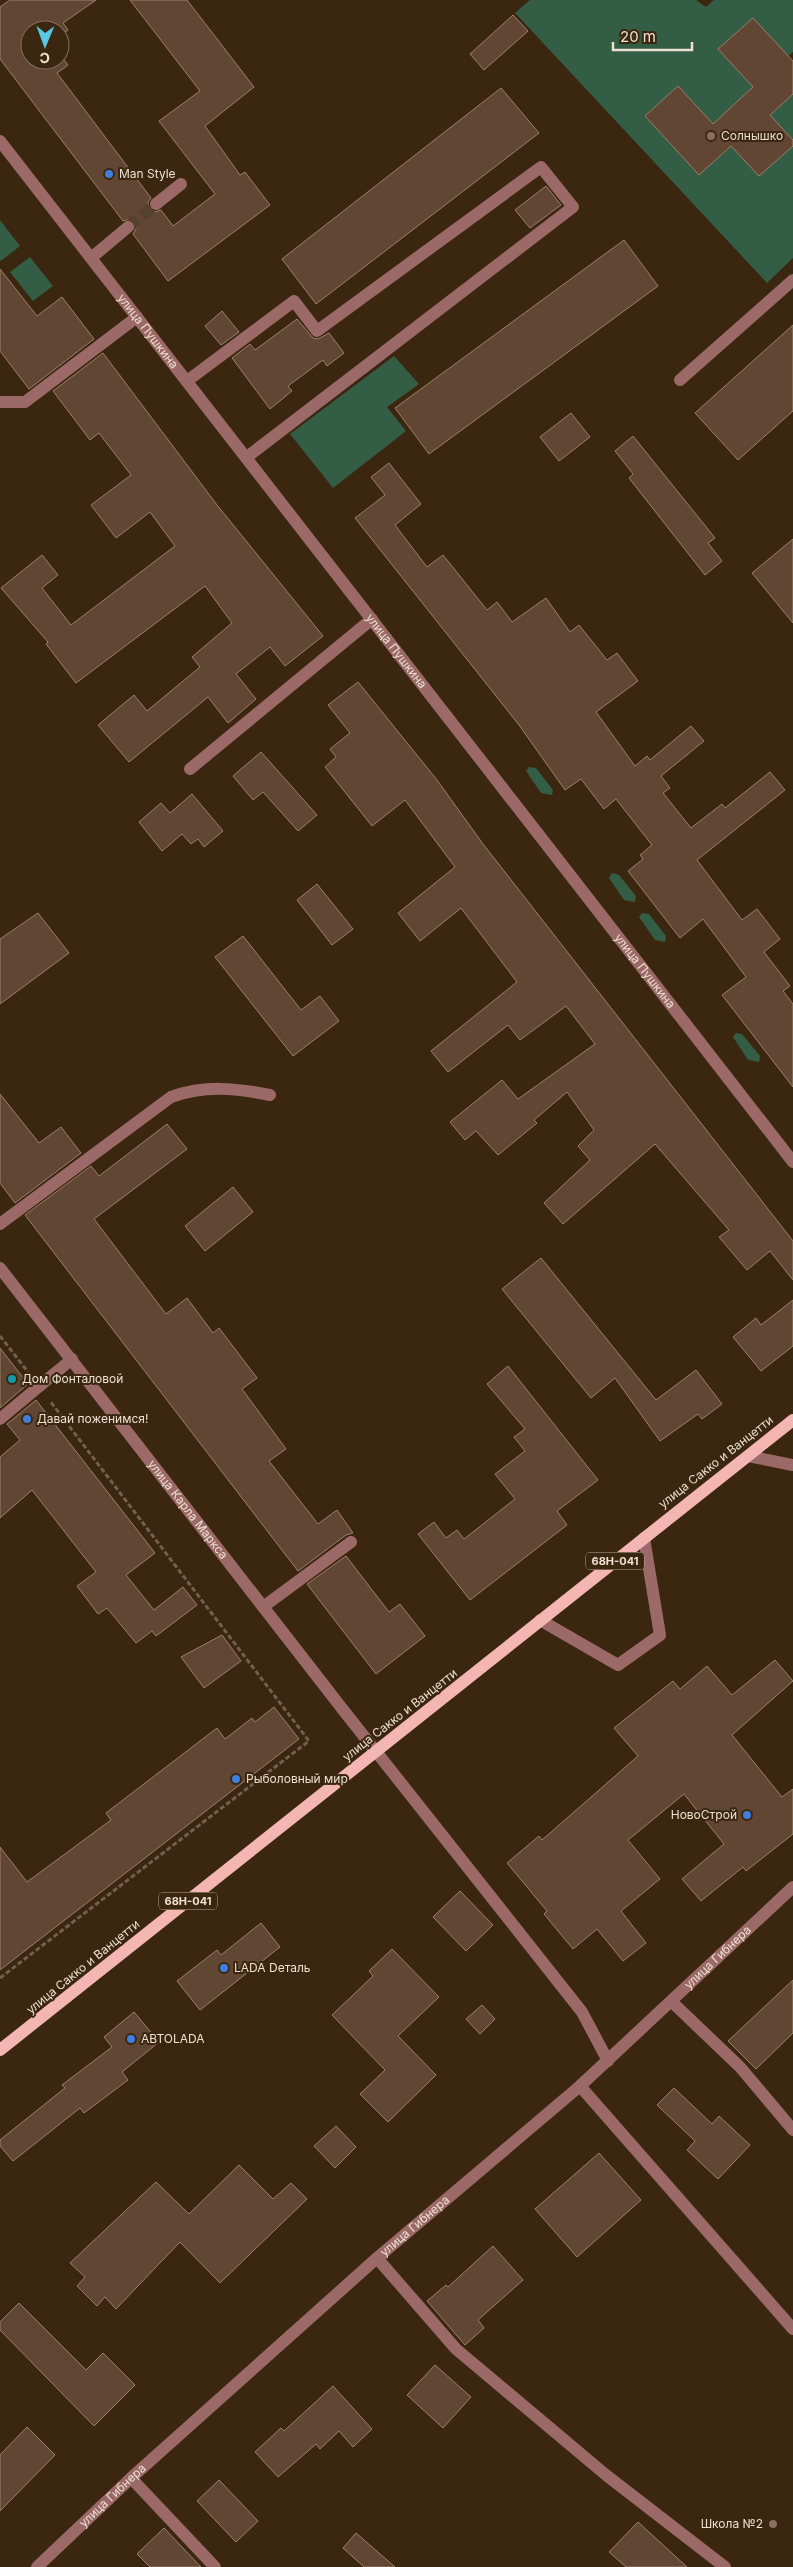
<svg xmlns="http://www.w3.org/2000/svg" width="793" height="2567" font-family="Inter,sans-serif">
  <rect width="100%" height="100%" fill="#3b260f"/>
  <g fill="#335d44">
    <path d="M 530,0 L 696,0 L 706,7 L 714,0 L 793,0 L 793,52 L 788,56 L 753,18 L 719,49 L 753,87 L 713,124 L 678,86 L 645,116 L 699,175 L 731,146 L 759,176 L 793,146 L 793,258 L 767,283 L 515,13 Z"/>
    <path d="M 793,94 L 793,140 L 770,115 Z"/>
    <path d="M 0,220 L 20,246 L 1,261 L 0,260 Z"/>
    <path d="M 30,257 L 53,286 L 33,301 L 10,272 Z"/>
    <path d="M 394,356 L 419,384 L 387,407 L 406,431 L 333,488 L 290,434 Z"/>
    <path d="M 529,767 L 536,768 L 553,790 L 552,795 L 541,793 L 526,771 Z"/>
    <path d="M 612,873 L 619,875 L 636,896 L 635,902 L 624,900 L 609,878 Z"/>
    <path d="M 642,913 L 649,914 L 666,936 L 665,942 L 655,940 L 639,917 Z"/>
    <path d="M 736,1033 L 742,1034 L 760,1056 L 759,1062 L 748,1060 L 733,1037 Z"/>
  </g>
  <g fill="#614733" stroke="#9d806a">
    <path d="M 10,0 L 96,0 L 63,23 L 68,30 L 60,36 L 60,30 L 30,30 L 30,60 L 60,60 L 60,55 L 68,65 L 57,73 L 151,198 L 148,202 L 149,209 L 154,212 L 161,210 L 173,226 L 215,194 L 159,121 L 200,91 L 130,0 L 187,0 L 254,87 L 205,126 L 240,175 L 245,172 L 270,205 L 168,281 L 133,234 L 136,229 L 134,222 L 130,219 L 123,221 L 0,59 L 0,7 Z"/>
    <path d="M 513,15 L 528,31 L 484,70 L 470,54 Z"/>
    <path d="M 753,18 L 793,61 L 793,94 L 770,115 L 793,140 L 793,146 L 759,176 L 731,146 L 699,175 L 645,116 L 678,86 L 713,124 L 753,87 L 718,49 Z"/>
    <path d="M 501,88 L 539,133 L 316,304 L 282,259 Z"/>
    <path d="M 546,186 L 561,205 L 530,228 L 515,210 Z"/>
    <path d="M 624,240 L 658,286 L 429,454 L 395,408 Z"/>
    <path d="M 0,269 L 37,316 L 62,297 L 94,339 L 29,389 L 0,351 Z"/>
    <path d="M 222,311 L 239,332 L 221,345 L 205,326 Z"/>
    <path d="M 297,319 L 313,338 L 318,339 L 329,333 L 344,353 L 327,366 L 323,360 L 288,386 L 292,391 L 270,409 L 232,358 L 250,344 L 255,350 Z"/>
    <path d="M 793,325 L 793,411 L 738,460 L 695,413 Z"/>
    <path d="M 103,353 L 217,505 L 323,636 L 285,666 L 270,647 L 236,674 L 256,699 L 228,723 L 208,697 L 129,762 L 98,725 L 134,695 L 147,711 L 200,667 L 192,657 L 232,623 L 205,586 L 76,683 L 46,644 L 48,642 L 1,588 L 42,555 L 58,575 L 42,588 L 71,625 L 175,546 L 150,512 L 116,538 L 91,505 L 131,475 L 99,433 L 90,440 L 53,391 Z"/>
    <path d="M 571,413 L 590,437 L 559,461 L 540,437 Z"/>
    <path d="M 633,436 L 715,538 L 708,543 L 722,561 L 705,575 L 629,478 L 633,474 L 615,451 Z"/>
    <path d="M 389,463 L 421,504 L 395,525 L 427,567 L 443,555 L 487,610 L 497,602 L 512,622 L 546,598 L 570,632 L 579,625 L 607,660 L 617,653 L 638,681 L 596,712 L 635,766 L 647,756 L 650,760 L 691,726 L 704,741 L 661,776 L 670,788 L 663,793 L 691,828 L 722,804 L 725,808 L 770,772 L 785,790 L 697,860 L 742,920 L 757,909 L 780,939 L 764,952 L 790,986 L 783,991 L 793,1004 L 793,1087 L 722,995 L 746,977 L 703,919 L 680,938 L 628,871 L 643,859 L 640,855 L 652,845 L 616,799 L 604,809 L 581,779 L 565,790 L 519,725 L 355,518 L 385,495 L 371,477 Z"/>
    <path d="M 793,539 L 793,623 L 752,573 Z"/>
    <path d="M 358,682 L 437,780 L 483,844 L 793,1241 L 793,1280 L 770,1251 L 747,1270 L 719,1237 L 729,1230 L 655,1144 L 563,1224 L 544,1203 L 590,1160 L 578,1146 L 594,1130 L 567,1092 L 534,1120 L 537,1123 L 498,1155 L 476,1131 L 465,1140 L 450,1122 L 502,1080 L 518,1099 L 595,1044 L 566,1006 L 520,1040 L 508,1025 L 448,1072 L 431,1051 L 517,982 L 461,908 L 420,941 L 398,913 L 455,867 L 405,800 L 372,826 L 325,767 L 336,757 L 330,749 L 350,733 L 328,705 Z"/>
    <path d="M 261,752 L 317,815 L 298,831 L 263,792 L 253,800 L 233,776 Z"/>
    <path d="M 192,794 L 223,831 L 204,847 L 198,839 L 191,844 L 182,834 L 162,851 L 139,822 L 161,803 L 170,813 Z"/>
    <path d="M 317,884 L 353,929 L 332,945 L 297,900 Z"/>
    <path d="M 38,913 L 69,953 L 0,1004 L 0,939 Z"/>
    <path d="M 243,936 L 301,1010 L 320,996 L 339,1021 L 293,1056 L 215,957 Z"/>
    <path d="M 0,1094 L 39,1143 L 61,1127 L 81,1153 L 15,1203 L 0,1183 Z"/>
    <path d="M 167,1124 L 187,1149 L 94,1219 L 166,1314 L 187,1298 L 213,1333 L 219,1328 L 257,1378 L 242,1389 L 286,1449 L 269,1461 L 318,1524 L 337,1510 L 353,1533 L 346,1535 L 298,1571 L 25,1215 L 91,1166 L 99,1176 Z"/>
    <path d="M 233,1187 L 253,1212 L 205,1251 L 185,1226 Z"/>
    <path d="M 541,1258 L 656,1400 L 696,1370 L 722,1404 L 702,1419 L 698,1414 L 660,1441 L 615,1378 L 591,1398 L 502,1289 Z"/>
    <path d="M 793,1300 L 793,1346 L 761,1371 L 733,1337 L 756,1318 L 761,1325 Z"/>
    <path d="M 0,1348 L 28,1384 L 0,1408 Z"/>
    <path d="M 508,1366 L 598,1480 L 557,1511 L 567,1525 L 470,1600 L 418,1534 L 434,1522 L 446,1538 L 457,1530 L 464,1539 L 515,1499 L 495,1474 L 525,1451 L 514,1437 L 525,1429 L 487,1384 Z"/>
    <path d="M 36,1400 L 155,1553 L 126,1575 L 154,1610 L 183,1587 L 197,1605 L 156,1636 L 152,1631 L 136,1643 L 107,1608 L 98,1614 L 77,1586 L 96,1572 L 32,1490 L 0,1518 L 0,1457 L 20,1440 L 7,1424 Z"/>
    <path d="M 346,1556 L 389,1612 L 400,1604 L 425,1636 L 376,1674 L 307,1584 Z"/>
    <path d="M 222,1635 L 241,1661 L 204,1688 L 181,1657 Z"/>
    <path d="M 775,1660 L 793,1681 L 732,1735 L 782,1797 L 793,1789 L 793,1834 L 746,1871 L 743,1867 L 701,1901 L 682,1879 L 724,1844 L 684,1794 L 628,1840 L 660,1879 L 621,1911 L 646,1943 L 623,1961 L 597,1929 L 573,1949 L 544,1914 L 547,1911 L 507,1863 L 539,1836 L 542,1840 L 638,1756 L 614,1728 L 673,1681 L 680,1689 L 707,1666 L 732,1695 Z"/>
    <path d="M 274,1707 L 299,1739 L 0,1970 L 0,1847 L 27,1882 L 111,1820 L 106,1813 L 217,1728 L 225,1739 L 252,1718 L 255,1722 Z"/>
    <path d="M 460,1891 L 493,1925 L 466,1951 L 433,1917 Z"/>
    <path d="M 261,1923 L 280,1947 L 200,2010 L 177,1981 L 217,1950 L 221,1955 Z"/>
    <path d="M 392,1949 L 439,1997 L 398,2036 L 436,2075 L 388,2122 L 360,2094 L 385,2070 L 332,2015 L 373,1976 L 369,1971 Z"/>
    <path d="M 793,1980 L 793,2033 L 756,2069 L 728,2041 Z"/>
    <path d="M 482,2005 L 495,2019 L 480,2034 L 466,2019 Z"/>
    <path d="M 134,2012 L 159,2042 L 122,2072 L 128,2080 L 84,2113 L 80,2108 L 13,2161 L 0,2146 L 0,2140 L 65,2088 L 62,2085 L 112,2047 L 104,2037 Z"/>
    <path d="M 674,2088 L 712,2124 L 719,2116 L 750,2145 L 718,2179 L 687,2150 L 695,2141 L 657,2105 Z"/>
    <path d="M 336,2126 L 356,2147 L 335,2168 L 314,2146 Z"/>
    <path d="M 599,2153 L 641,2200 L 577,2257 L 535,2209 Z"/>
    <path d="M 239,2165 L 273,2199 L 291,2183 L 307,2199 L 220,2283 L 180,2242 L 116,2309 L 105,2297 L 97,2306 L 77,2286 L 85,2277 L 70,2263 L 156,2182 L 189,2214 Z"/>
    <path d="M 493,2246 L 523,2280 L 478,2320 L 484,2328 L 465,2345 L 427,2301 L 446,2285 L 448,2287 Z"/>
    <path d="M 19,2303 L 86,2370 L 103,2353 L 135,2385 L 94,2426 L 0,2330 L 0,2322 Z"/>
    <path d="M 435,2365 L 471,2397 L 443,2428 L 407,2395 Z"/>
    <path d="M 333,2386 L 372,2429 L 353,2447 L 339,2431 L 320,2449 L 316,2444 L 278,2477 L 255,2452 L 281,2428 L 284,2431 Z"/>
    <path d="M 27,2427 L 55,2455 L 0,2511 L 0,2455 Z"/>
    <path d="M 219,2480 L 258,2521 L 236,2542 L 197,2501 Z"/>
    <path d="M 638,2522 L 687,2567 L 626,2567 L 609,2552 Z"/>
    <path d="M 164,2528 L 201,2567 L 150,2567 L 137,2554 Z"/>
    <path d="M 356,2533 L 395,2567 L 364,2567 L 343,2548 Z"/>
  </g>
  <g fill="none" stroke-linecap="round" stroke-linejoin="round">
    <path stroke="#56422c" stroke-width="12" stroke-dasharray="12 6" stroke-linecap="butt" d="M 128,227 L 156,204"/>
    <g stroke="#73604c" stroke-width="3" stroke-dasharray="5 2.5" stroke-linecap="butt">
      <path d="M 0,1336 L 28,1372"/>
      <path d="M 0,1978 L 309,1741 L 50,1401"/>
    </g>
    <g stroke="#9b6a68" stroke-width="12">
      <path id="s1" d="M 0,141 L 793,1162"/>
      <path d="M 156,204 L 181,184"/>
      <path d="M 91,258 L 128,227"/>
      <path d="M 680,380 L 793,280"/>
      <path d="M 187,381 L 294,301 L 317,331 L 541,167 L 573,207 L 247,457"/>
      <path d="M 0,402 L 25,402 L 137,317"/>
      <path d="M 190,769 L 372,619"/>
      <path d="M 0,1224 L 171,1097 C 205,1085 235,1088 270,1095"/>
      <path id="s2" d="M 0,1268 L 344,1711 L 582,2012 L 608,2061"/>
      <path d="M 0,1419 L 72,1359"/>
      <path d="M 748,1456 L 793,1465"/>
      <path d="M 263,1607 L 351,1542"/>
      <path d="M 540,1620 L 618,1665 L 660,1635 L 644,1538"/>
      <path d="M 672,2002 L 740,2067 L 793,2130"/>
      <path d="M 580,2086 L 793,2329"/>
      <path d="M 377,2258 L 456,2349 L 606,2475 L 725,2567"/>
      <path d="M 131,2478 L 215,2567"/>
      <path id="s3" d="M 37,2567 L 131,2478 L 377,2258 L 580,2086 L 793,1887"/>
    </g>
    <path stroke="#f3b6b3" stroke-width="12" d="M 0,2050 L 793,1420"/>
  </g>
  <g fill="#8d6e63" stroke="#3b260f" stroke-width="2">
    <circle cx="711" cy="136" r="5"/>
    <circle cx="773" cy="2524" r="5"/>
  </g>
  <g fill="#3f7fe0" stroke="#3b260f" stroke-width="2">
    <circle cx="109" cy="174" r="5"/>
    <circle cx="27" cy="1419" r="5"/>
    <circle cx="236" cy="1779" r="5"/>
    <circle cx="747" cy="1815" r="5"/>
    <circle cx="224" cy="1968" r="5"/>
    <circle cx="131" cy="2039" r="5"/>
  </g>
  <circle fill="#0f9aa8" stroke="#3b260f" stroke-width="2" cx="12" cy="1379" r="5"/>
  <g text-anchor="middle" stroke-width="4" stroke-linejoin="round" paint-order="stroke">
    <g fill="#3b260f" stroke="#b8a898" stroke-width="1">
      <rect x="586" y="1552.5" width="58" height="17" rx="4"/>
      <rect x="159" y="1892.5" width="58" height="17" rx="4"/>
    </g>
    <g font-size="11" font-weight="bold" fill="#eee0d2">
      <text x="615" y="1565">68Н-041</text>
      <text x="188" y="1905">68Н-041</text>
    </g>
    <g font-size="12" fill="#eee0d2" stroke="#3b260f" text-anchor="start">
      <text x="721" y="140">Солнышко</text>
      <text x="119" y="178">Man Style</text>
      <text x="22" y="1383">Дом Фонталовой</text>
      <text x="37" y="1423">Давай поженимся!</text>
      <text x="246" y="1783">Рыболовный мир</text>
      <text x="737" y="1819" text-anchor="end">НовоСтрой</text>
      <text x="234" y="1972">LADA Dеталь</text>
      <text x="141" y="2043">АВТОLADA</text>
      <text x="763" y="2528" text-anchor="end">Школа №2</text>
    </g>
    <g font-size="12" fill="#eee0d2" stroke="#3b260f">
      <text dy="4" stroke="none"><textPath href="#s1" startOffset="241">улица Пушкина</textPath></text>
      <text dy="4" stroke="none"><textPath href="#s1" startOffset="646">улица Пушкина</textPath></text>
      <text dy="4" stroke="none"><textPath href="#s1" startOffset="1051">улица Пушкина</textPath></text>
      <text transform="translate(716 1462) rotate(-38)" y="4">улица Сакко и Ванцетти</text>
      <text dy="4" stroke="none"><textPath href="#s2" startOffset="306">улица Карла Маркса</textPath></text>
      <text transform="translate(400 1715) rotate(-38)" y="4">улица Сакко и Ванцетти</text>
      <text dy="4" stroke="none"><textPath href="#s3" startOffset="914">улица Гибнера</textPath></text>
      <text transform="translate(83 1967) rotate(-39)" y="4">улица Сакко и Ванцетти</text>
      <text dy="4" stroke="none"><textPath href="#s3" startOffset="509">улица Гибнера</textPath></text>
      <text dy="4" stroke="none"><textPath href="#s3" startOffset="104">улица Гибнера</textPath></text>
    </g>
  </g>
  <g transform="translate(45 45) rotate(181)"><circle r="24" fill="#3b260f" stroke="#83705d"/>
  <path d="M0-4L9 19L0 12L-9 19Z" fill="#58c8e4"/>
  <text y="-8" font-size="14" font-weight="bold" text-anchor="middle" fill="#eee0d2">С</text>
  </g>
  <path d="M613 42v8h79v-8" fill="none" stroke="#eee0d2" stroke-width="2.5"/>
  <text x="620" y="42" font-size="15" fill="#eee0d2" stroke="#3b260f" stroke-width="4" paint-order="stroke">20 m</text>
</svg>
